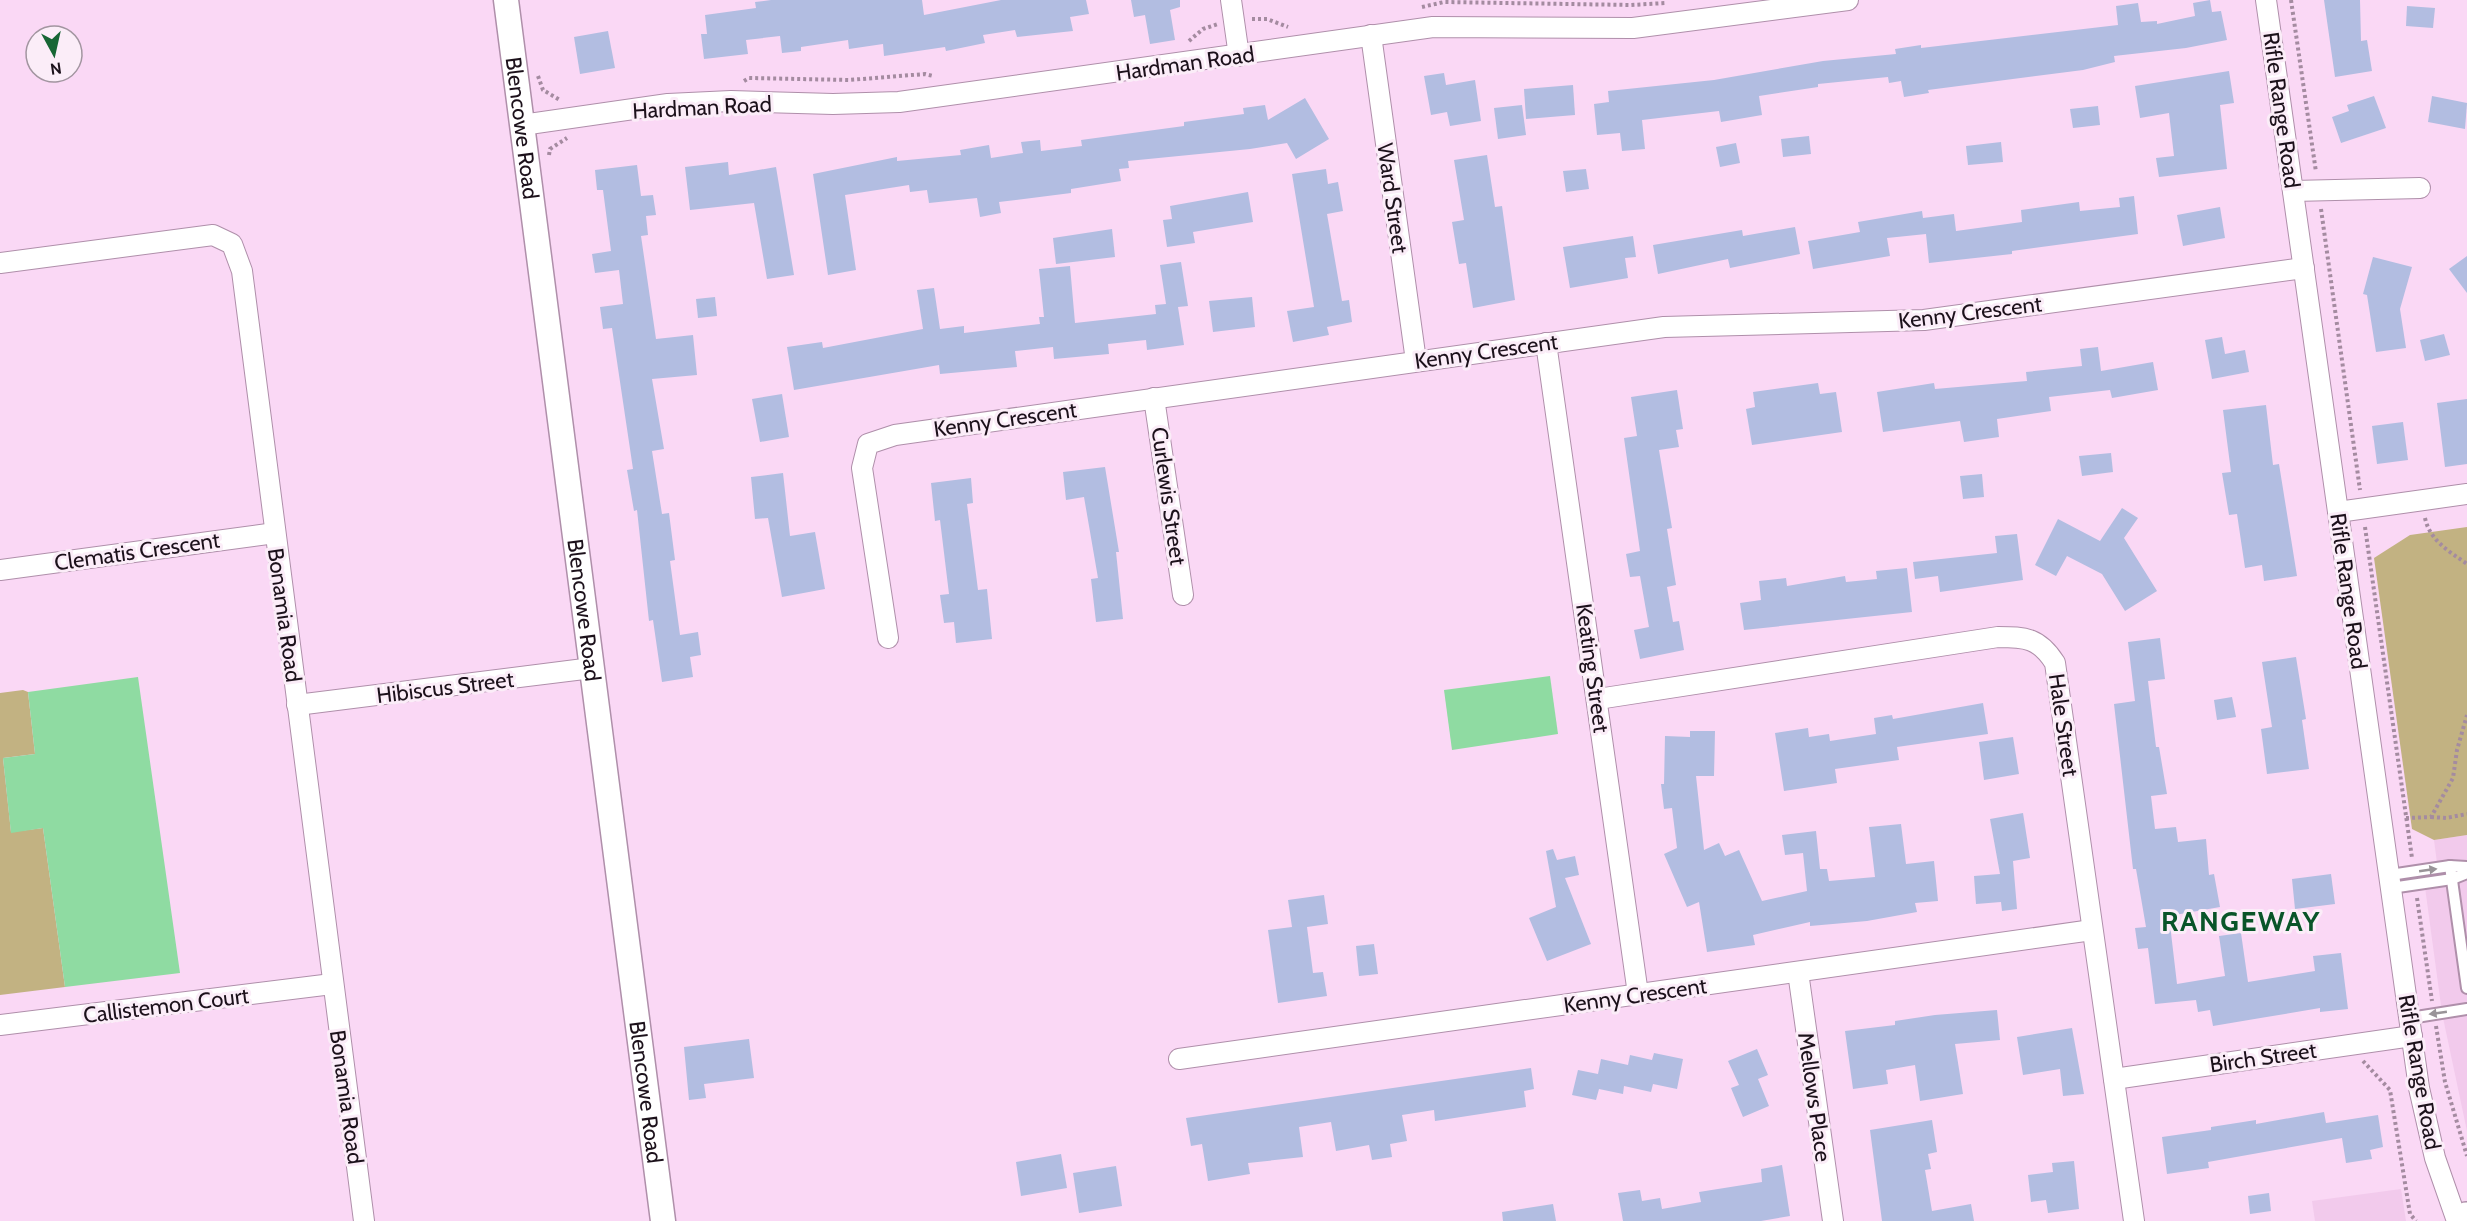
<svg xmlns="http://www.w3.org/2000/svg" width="2467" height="1221" font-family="Cabin,sans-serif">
  <rect width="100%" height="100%" fill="#fad8f5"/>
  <g fill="#f2caec">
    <path d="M 2467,835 L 2467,1131 L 2442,1013 L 2422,865 L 2437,863 L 2434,840 Z"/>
    <path d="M 2401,1189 L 2406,1221 L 2315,1221 L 2312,1201 Z"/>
  </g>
  <g fill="#c2b282">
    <path d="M 2467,527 L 2467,835 L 2434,840 L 2412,829 L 2374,558 L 2410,535 Z"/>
    <path d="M 23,690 L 28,692 L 35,754 L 3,758 L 11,832 L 43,828 L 65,987 L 0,995 L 0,693 Z"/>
  </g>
  <g fill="#8fdba2">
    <path d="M 1550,676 L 1558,734 L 1452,750 L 1444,690 Z"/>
    <path d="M 138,677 L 180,973 L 65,987 L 43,828 L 11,833 L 3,758 L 35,754 L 28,692 Z"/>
  </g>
  <g fill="#b2bde1">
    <path d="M 771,0 L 922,0 L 924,15 L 1001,0 L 1086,0 L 1089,14 L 1070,17 L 1073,31 L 1017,37 L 1015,30 L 983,35 L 985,43 L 946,51 L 945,47 L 884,56 L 883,44 L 849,49 L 848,40 L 801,47 L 801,51 L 782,53 L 780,36 L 746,40 L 748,54 L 704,59 L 701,34 L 707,34 L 705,15 L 756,8 L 755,2 Z"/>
    <path d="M 1131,0 L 1180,0 L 1180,7 L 1170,10 L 1175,40 L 1150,44 L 1145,15 L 1134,17 Z"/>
    <path d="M 2210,0 L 2212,12 L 2221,11 L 2227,40 L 2186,48 L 2114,56 L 2115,62 L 2083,70 L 1928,90 L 1929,93 L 1904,97 L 1901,81 L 1889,83 L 1888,77 L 1818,84 L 1818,87 L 1759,96 L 1762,115 L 1721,122 L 1719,111 L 1642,120 L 1645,149 L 1622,151 L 1620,133 L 1597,135 L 1594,104 L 1609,102 L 1608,91 L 1714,80 L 1823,61 L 1896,54 L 1895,49 L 1921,45 L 1921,48 L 2118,25 L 2116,6 L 2138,3 L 2141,22 L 2157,21 L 2157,24 L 2195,16 L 2193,3 Z"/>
    <path d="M 2324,0 L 2360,0 L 2361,41 L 2367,40 L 2372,71 L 2335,77 Z"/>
    <path d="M 2407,6 L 2435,8 L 2433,28 L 2406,26 Z"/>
    <path d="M 608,31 L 615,68 L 580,74 L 574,37 Z"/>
    <path d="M 2229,71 L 2234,103 L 2220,105 L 2227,169 L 2159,177 L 2156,158 L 2174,156 L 2169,113 L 2140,118 L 2135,86 Z"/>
    <path d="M 1444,73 L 1446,85 L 1475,80 L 1481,121 L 1450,126 L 1447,112 L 1431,115 L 1424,76 Z"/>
    <path d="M 1573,85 L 1575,115 L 1526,119 L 1524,89 Z"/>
    <path d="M 2374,96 L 2386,128 L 2341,143 L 2332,117 L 2349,111 L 2347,105 Z"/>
    <path d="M 2432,96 L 2467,103 L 2465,129 L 2428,122 Z"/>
    <path d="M 1305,98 L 1329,139 L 1296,159 L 1287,143 L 1250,149 L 1128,161 L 1129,168 L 1119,169 L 1121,181 L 1071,189 L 1071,193 L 999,202 L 1001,213 L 980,217 L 977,198 L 929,203 L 927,190 L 910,192 L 909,185 L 845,195 L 856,270 L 828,275 L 813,174 L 897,157 L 897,161 L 961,155 L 960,150 L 989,145 L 991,158 L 1023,153 L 1021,142 L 1040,140 L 1041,151 L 1082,146 L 1081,140 L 1184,126 L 1184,122 L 1244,114 L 1243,108 L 1265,105 L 1268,120 Z"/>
    <path d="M 1522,105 L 1526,135 L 1498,139 L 1494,108 Z"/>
    <path d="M 2098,106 L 2100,125 L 2073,128 L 2070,109 Z"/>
    <path d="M 1809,136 L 1811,154 L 1783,157 L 1781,139 Z"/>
    <path d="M 2001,142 L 2003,162 L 1968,165 L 1966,146 Z"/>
    <path d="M 1736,143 L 1740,163 L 1720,167 L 1716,147 Z"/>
    <path d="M 1487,155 L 1495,207 L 1502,206 L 1515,300 L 1473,308 L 1466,263 L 1459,264 L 1452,222 L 1464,220 L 1454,160 Z"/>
    <path d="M 728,162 L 729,175 L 776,167 L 794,275 L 767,279 L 754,203 L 690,210 L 685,167 Z"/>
    <path d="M 637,165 L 641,196 L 653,195 L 656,215 L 646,216 L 648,235 L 641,236 L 656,339 L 693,335 L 697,375 L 652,379 L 664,449 L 652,451 L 662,514 L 669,513 L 675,560 L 670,561 L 680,635 L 698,632 L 701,655 L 690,657 L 693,677 L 662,682 L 653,620 L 649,621 L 637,510 L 634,511 L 627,470 L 633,469 L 612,328 L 603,329 L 600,307 L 623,304 L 619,270 L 595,273 L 592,254 L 611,251 L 603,190 L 597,190 L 595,170 Z"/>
    <path d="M 1326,169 L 1328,184 L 1338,182 L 1343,211 L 1327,214 L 1342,301 L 1349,300 L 1352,322 L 1327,327 L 1329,335 L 1293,342 L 1287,311 L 1314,307 L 1292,174 Z"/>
    <path d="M 1586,169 L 1589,189 L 1566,192 L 1563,171 Z"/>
    <path d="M 1248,192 L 1253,222 L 1193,232 L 1195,243 L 1167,247 L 1163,220 L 1172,219 L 1170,206 Z"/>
    <path d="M 2134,196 L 2138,234 L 2012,251 L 2012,254 L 1929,263 L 1926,234 L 1887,238 L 1890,256 L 1813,269 L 1808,241 L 1860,232 L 1858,222 L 1922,211 L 1923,218 L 1954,214 L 1956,231 L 2022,222 L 2021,210 L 2079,202 L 2080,211 L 2120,207 L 2119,198 Z"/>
    <path d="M 2220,207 L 2225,238 L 2183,246 L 2177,215 Z"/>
    <path d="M 1795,227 L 1800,254 L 1730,268 L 1728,259 L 1658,274 L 1653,245 L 1742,230 L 1743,236 Z"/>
    <path d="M 1112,229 L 1115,257 L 1056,264 L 1053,238 Z"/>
    <path d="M 1633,236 L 1636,257 L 1625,258 L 1628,278 L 1570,288 L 1563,247 Z"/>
    <path d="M 2467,256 L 2467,293 L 2449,269 Z"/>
    <path d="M 2373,257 L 2412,267 L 2400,309 L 2406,348 L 2376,352 L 2367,295 L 2363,294 Z"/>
    <path d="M 1181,262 L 1188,306 L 1178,307 L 1184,345 L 1147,350 L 1146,340 L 1108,344 L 1109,354 L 1054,359 L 1053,347 L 1015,351 L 1017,367 L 940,374 L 939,365 L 794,390 L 787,347 L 822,342 L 823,348 L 923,329 L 917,290 L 934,288 L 940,329 L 964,326 L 964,333 L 1040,324 L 1039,317 L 1044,317 L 1039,269 L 1070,266 L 1075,323 L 1156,314 L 1155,305 L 1166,304 L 1160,265 Z"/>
    <path d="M 715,297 L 717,316 L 698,318 L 696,299 Z"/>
    <path d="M 1252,297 L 1255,327 L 1213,332 L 1209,301 Z"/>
    <path d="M 2444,334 L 2450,355 L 2425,361 L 2420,340 Z"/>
    <path d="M 2222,337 L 2225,354 L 2245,350 L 2249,372 L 2212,379 L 2205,340 Z"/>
    <path d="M 2098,347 L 2101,371 L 2153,362 L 2158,390 L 2112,398 L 2110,390 L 2049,397 L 2051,411 L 1997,419 L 1999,437 L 1964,442 L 1960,421 L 1883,432 L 1877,392 L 1934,383 L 1935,389 L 2027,381 L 2026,372 L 2082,366 L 2080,349 Z"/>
    <path d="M 1818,383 L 1820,394 L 1836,392 L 1842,432 L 1752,445 L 1746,409 L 1755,407 L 1753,392 Z"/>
    <path d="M 1677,390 L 1683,429 L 1676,430 L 1679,447 L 1659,450 L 1672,528 L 1667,529 L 1676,585 L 1667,587 L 1673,622 L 1679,621 L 1684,650 L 1640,659 L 1634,630 L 1649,627 L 1640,576 L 1630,577 L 1626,554 L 1640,551 L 1624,438 L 1637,436 L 1631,397 Z"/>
    <path d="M 782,394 L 789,437 L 760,442 L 752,399 Z"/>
    <path d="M 2467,399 L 2467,464 L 2445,467 L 2437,403 Z"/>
    <path d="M 2266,405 L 2273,465 L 2279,464 L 2297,576 L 2264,581 L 2262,565 L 2245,568 L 2237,514 L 2229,515 L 2222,473 L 2231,472 L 2223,410 Z"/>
    <path d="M 2403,422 L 2408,460 L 2377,464 L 2372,426 Z"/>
    <path d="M 2111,453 L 2113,472 L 2082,476 L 2079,456 Z"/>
    <path d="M 1105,467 L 1119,552 L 1116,552 L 1123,619 L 1096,622 L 1091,579 L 1098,578 L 1084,497 L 1066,500 L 1063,472 Z"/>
    <path d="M 783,473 L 790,536 L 815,532 L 825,589 L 782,597 L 768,518 L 755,519 L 751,477 Z"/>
    <path d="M 1982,474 L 1984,497 L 1963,499 L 1960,476 Z"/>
    <path d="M 971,478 L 973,503 L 967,504 L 978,590 L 987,589 L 992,639 L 956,643 L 954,622 L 944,623 L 940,595 L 949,594 L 940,520 L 935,521 L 931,483 Z"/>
    <path d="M 2122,508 L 2138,518 L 2124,538 L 2157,591 L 2125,611 L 2102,574 L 2067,556 L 2056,576 L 2035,565 L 2058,519 L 2100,541 Z"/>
    <path d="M 2017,534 L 2023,580 L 1940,592 L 1938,576 L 1915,579 L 1913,562 L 1997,553 L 1995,536 Z"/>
    <path d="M 1907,568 L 1912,612 L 1744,630 L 1740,603 L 1761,600 L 1759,581 L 1786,578 L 1787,586 L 1845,576 L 1846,582 L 1877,579 L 1876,571 Z"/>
    <path d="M 2160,638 L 2165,679 L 2148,681 L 2156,747 L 2159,747 L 2167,794 L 2151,796 L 2155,829 L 2176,827 L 2178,842 L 2206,839 L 2209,875 L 2214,874 L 2220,907 L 2169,916 L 2177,984 L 2225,976 L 2219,936 L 2241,933 L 2248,982 L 2315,971 L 2313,956 L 2341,953 L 2348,1009 L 2320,1012 L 2320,1008 L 2213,1026 L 2210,1010 L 2198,1012 L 2196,1000 L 2155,1004 L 2148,948 L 2138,949 L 2135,928 L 2146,927 L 2136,869 L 2133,869 L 2114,704 L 2135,701 L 2128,642 Z"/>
    <path d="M 2296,657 L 2306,719 L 2302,720 L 2309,769 L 2267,774 L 2261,729 L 2272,727 L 2262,662 Z"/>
    <path d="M 2232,697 L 2236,717 L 2217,720 L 2214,700 Z"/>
    <path d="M 1983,703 L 1988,734 L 1897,747 L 1899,760 L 1835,769 L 1837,783 L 1784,791 L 1775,733 L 1808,728 L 1809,737 L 1829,734 L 1830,741 L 1876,734 L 1874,718 L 1892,715 L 1893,719 Z"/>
    <path d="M 1690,731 L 1715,731 L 1714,776 L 1696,776 L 1704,850 L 1719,843 L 1725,856 L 1739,850 L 1762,901 L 1807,891 L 1803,853 L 1785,855 L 1782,835 L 1816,831 L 1820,869 L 1827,869 L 1829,881 L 1875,877 L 1869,827 L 1901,824 L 1906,864 L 1934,861 L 1938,901 L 1915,903 L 1917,912 L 1867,921 L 1810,926 L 1810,922 L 1753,935 L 1755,945 L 1707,952 L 1699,902 L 1687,907 L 1664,854 L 1677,848 L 1672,808 L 1664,809 L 1661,784 L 1664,784 L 1665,736 L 1690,737 Z"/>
    <path d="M 2013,737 L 2019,774 L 1984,780 L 1979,742 Z"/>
    <path d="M 2023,813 L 2030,858 L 2013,861 L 2017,909 L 2002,911 L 2001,902 L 1976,904 L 1974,876 L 2000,874 L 1990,819 Z"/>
    <path d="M 1553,849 L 1557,860 L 1575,856 L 1579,875 L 1565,878 L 1591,944 L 1547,961 L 1529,918 L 1556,907 L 1546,851 Z"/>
    <path d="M 2331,874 L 2335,904 L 2295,909 L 2292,879 Z"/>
    <path d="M 1324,895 L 1328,924 L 1307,927 L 1313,973 L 1323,972 L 1327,996 L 1278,1003 L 1268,930 L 1292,927 L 1288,900 Z"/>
    <path d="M 1374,944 L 1378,974 L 1359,976 L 1356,946 Z"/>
    <path d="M 1997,1010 L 2000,1040 L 1955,1044 L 1963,1094 L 1920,1101 L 1915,1065 L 1886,1070 L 1888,1084 L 1853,1089 L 1845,1031 L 1895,1025 L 1895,1021 L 1935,1015 Z"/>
    <path d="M 2072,1028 L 2084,1094 L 2063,1096 L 2060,1069 L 2023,1075 L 2017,1037 Z"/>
    <path d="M 749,1039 L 754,1078 L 704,1084 L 706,1098 L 689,1100 L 684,1047 Z"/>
    <path d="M 1757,1049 L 1768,1075 L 1758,1079 L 1769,1106 L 1743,1117 L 1731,1088 L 1739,1085 L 1728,1061 Z"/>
    <path d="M 1654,1053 L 1683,1059 L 1677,1089 L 1653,1084 L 1651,1092 L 1624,1086 L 1623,1094 L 1599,1089 L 1596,1100 L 1572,1095 L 1578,1070 L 1598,1074 L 1601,1059 L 1628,1065 L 1630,1055 L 1652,1060 Z"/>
    <path d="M 1531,1068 L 1534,1089 L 1524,1091 L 1526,1107 L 1435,1121 L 1434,1110 L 1402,1115 L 1407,1141 L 1390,1144 L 1392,1157 L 1372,1160 L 1369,1145 L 1336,1151 L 1331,1122 L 1299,1127 L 1303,1157 L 1248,1163 L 1250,1174 L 1208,1181 L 1202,1144 L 1191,1146 L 1186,1118 Z"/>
    <path d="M 2324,1112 L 2326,1123 L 2378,1115 L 2383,1147 L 2370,1150 L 2372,1159 L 2346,1163 L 2342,1138 L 2208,1162 L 2209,1168 L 2167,1174 L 2162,1137 L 2211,1130 L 2211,1127 L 2256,1120 L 2256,1124 Z"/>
    <path d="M 1932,1120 L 1937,1152 L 1928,1154 L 1931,1169 L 1925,1170 L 1932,1211 L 1971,1204 L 1974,1221 L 1882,1221 L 1870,1130 Z"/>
    <path d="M 1061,1154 L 1067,1188 L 1021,1196 L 1016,1162 Z"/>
    <path d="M 2074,1161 L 2079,1209 L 2048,1213 L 2046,1200 L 2031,1202 L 2028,1175 L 2053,1172 L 2052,1163 Z"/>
    <path d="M 1782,1165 L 1790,1216 L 1761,1221 L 1623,1221 L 1618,1193 L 1640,1190 L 1642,1201 L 1660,1198 L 1662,1209 L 1701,1202 L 1699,1192 L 1762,1182 L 1761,1169 Z"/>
    <path d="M 1116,1166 L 1122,1206 L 1079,1213 L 1073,1173 Z"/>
    <path d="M 2269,1193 L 2271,1211 L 2250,1214 L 2248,1196 Z"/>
    <path d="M 1553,1204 L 1556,1221 L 1503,1221 L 1502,1212 Z"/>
  </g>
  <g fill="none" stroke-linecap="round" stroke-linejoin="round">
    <g stroke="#af8faa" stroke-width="14">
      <g id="service">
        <path d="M 2450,866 L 2467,988"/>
        <path d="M 2390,875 L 2450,866 L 2467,867"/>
        <path d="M 2391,888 L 2452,879 L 2467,873"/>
        <path d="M 2410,1018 L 2467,1009"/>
      </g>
    </g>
    <g stroke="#af8faa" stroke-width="22">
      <g id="minor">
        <path d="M 1231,0 L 1239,56"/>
        <path d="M 2266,0 L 2419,1088 L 2435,1158 L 2457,1221"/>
        <path d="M 1371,35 L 1416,361"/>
        <path d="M 522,125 L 668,104 L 731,101 L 833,104 L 899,102 L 1433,27 L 1633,28 L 1848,0"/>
        <path d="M 2293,191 L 2420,188"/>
        <path d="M 0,263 L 213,235 L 232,244 L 242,271 L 364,1221"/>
        <path d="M 1546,343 L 1638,994"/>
        <path d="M 1154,398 L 1183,595"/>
        <path d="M 2338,512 L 2467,494"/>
        <path d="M 0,570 L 275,533"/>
        <path d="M 888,638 L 862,468 L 868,444 L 895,435 L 1664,327 L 1924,320 L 2304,268"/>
        <path d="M 1598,699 L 1998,637 C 2026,637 2039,638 2055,663 L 2134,1221"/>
        <path d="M 297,705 L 592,668"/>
        <path d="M 1798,972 L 1833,1221"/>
        <path d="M 0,1025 L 332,984"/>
        <path d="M 1179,1059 L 2092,930"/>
        <path d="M 2114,1079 L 2412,1036"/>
      </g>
    </g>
    <g stroke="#af8faa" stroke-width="27">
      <g id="tertiary">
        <path id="s1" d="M 506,0 L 663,1221"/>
      </g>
    </g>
    <g stroke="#af8faa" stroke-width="30">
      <path id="secondary" d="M 2466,1216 L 2467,1218"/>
    </g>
    <g stroke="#a48ba0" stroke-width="4" stroke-dasharray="3 3" stroke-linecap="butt">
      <path d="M 2291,0 L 2316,172"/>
      <path d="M 1422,7 L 1444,2 L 1631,5 L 1666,3"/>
      <path d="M 1252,19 L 1267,19 L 1288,27"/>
      <path d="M 1189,41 L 1203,29 L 1218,24"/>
      <path d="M 538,76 L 543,90 L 560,100"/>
      <path d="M 744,81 L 749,78 L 849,80 L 925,74 L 933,76"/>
      <path d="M 549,155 L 550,149 L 567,138"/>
      <path d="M 2321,209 L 2360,490"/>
      <path d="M 2425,518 C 2430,541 2449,551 2467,564"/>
      <path d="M 2365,527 L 2412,858"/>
      <path d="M 2431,817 L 2446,818 L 2467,814"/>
      <path d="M 2406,818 L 2431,817 L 2453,778 L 2457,750 L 2467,715"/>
      <path d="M 2417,898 L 2432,1001"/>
      <path d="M 2436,1026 L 2445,1082 L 2467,1156"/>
      <path d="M 2363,1061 L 2390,1090 L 2410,1214 L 2416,1221"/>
    </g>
    <use href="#service" stroke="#fff" stroke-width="10"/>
    <use href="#minor" stroke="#fff" stroke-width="20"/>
    <use href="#tertiary" stroke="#fff" stroke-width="24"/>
    <use href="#secondary" stroke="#fff" stroke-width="27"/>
  </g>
  <defs><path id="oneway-solid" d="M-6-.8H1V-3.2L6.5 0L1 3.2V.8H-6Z" transform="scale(1.5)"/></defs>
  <g fill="#999498">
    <use href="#oneway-solid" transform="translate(2428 870) rotate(-8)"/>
    <use href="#oneway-solid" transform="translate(2438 1013) rotate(172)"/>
  </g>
  <g text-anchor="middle" stroke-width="6" stroke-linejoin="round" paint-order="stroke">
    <g font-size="22" fill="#1c111b" stroke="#fbedf8">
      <text transform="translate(1185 63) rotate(-8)" y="8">Hardman Road</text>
      <text transform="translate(702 107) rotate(-3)" y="8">Hardman Road</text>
      <text transform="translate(2282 110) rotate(82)" y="8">Rifle Range Road</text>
      <text dy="8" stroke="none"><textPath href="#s1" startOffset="129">Blencowe Road</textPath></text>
      <text transform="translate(1393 198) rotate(82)" y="8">Ward Street</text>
      <text transform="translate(1970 312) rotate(-7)" y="8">Kenny Crescent</text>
      <text transform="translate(1486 351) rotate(-8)" y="8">Kenny Crescent</text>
      <text transform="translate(1005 419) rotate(-8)" y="8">Kenny Crescent</text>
      <text transform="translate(1169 496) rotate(82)" y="8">Curlewis Street</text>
      <text transform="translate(137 551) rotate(-8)" y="8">Clematis Crescent</text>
      <text transform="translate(2349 591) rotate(82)" y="8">Rifle Range Road</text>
      <text dy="8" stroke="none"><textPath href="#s1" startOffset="615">Blencowe Road</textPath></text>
      <text transform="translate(285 615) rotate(82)" y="8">Bonamia Road</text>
      <text transform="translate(1593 668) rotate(82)" y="8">Keating Street</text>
      <text transform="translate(445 687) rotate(-7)" y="8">Hibiscus Street</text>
      <text transform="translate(2064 725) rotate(82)" y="8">Hale Street</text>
      <text transform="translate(1635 995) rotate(-8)" y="8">Kenny Crescent</text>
      <text transform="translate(166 1005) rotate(-7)" y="8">Callistemon Court</text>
      <text transform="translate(2263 1057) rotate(-8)" y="8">Birch Street</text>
      <text transform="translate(2420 1072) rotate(80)" y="8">Rifle Range Road</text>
      <text dy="8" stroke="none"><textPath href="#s1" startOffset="1101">Blencowe Road</textPath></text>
      <text transform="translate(347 1097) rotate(82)" y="8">Bonamia Road</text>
      <text transform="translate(1815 1097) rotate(82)" y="8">Mellows Place</text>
    </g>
    <g font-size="28" font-weight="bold" letter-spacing="1.5" fill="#095529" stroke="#fbedf8">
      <text x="2241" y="931">RANGEWAY</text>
    </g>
  </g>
  <g transform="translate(54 54) rotate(172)"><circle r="28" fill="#fbedf8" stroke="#a295a0" stroke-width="1.5"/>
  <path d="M0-4.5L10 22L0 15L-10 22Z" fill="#176635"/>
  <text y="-9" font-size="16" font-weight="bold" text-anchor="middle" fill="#1c111b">N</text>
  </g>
</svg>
